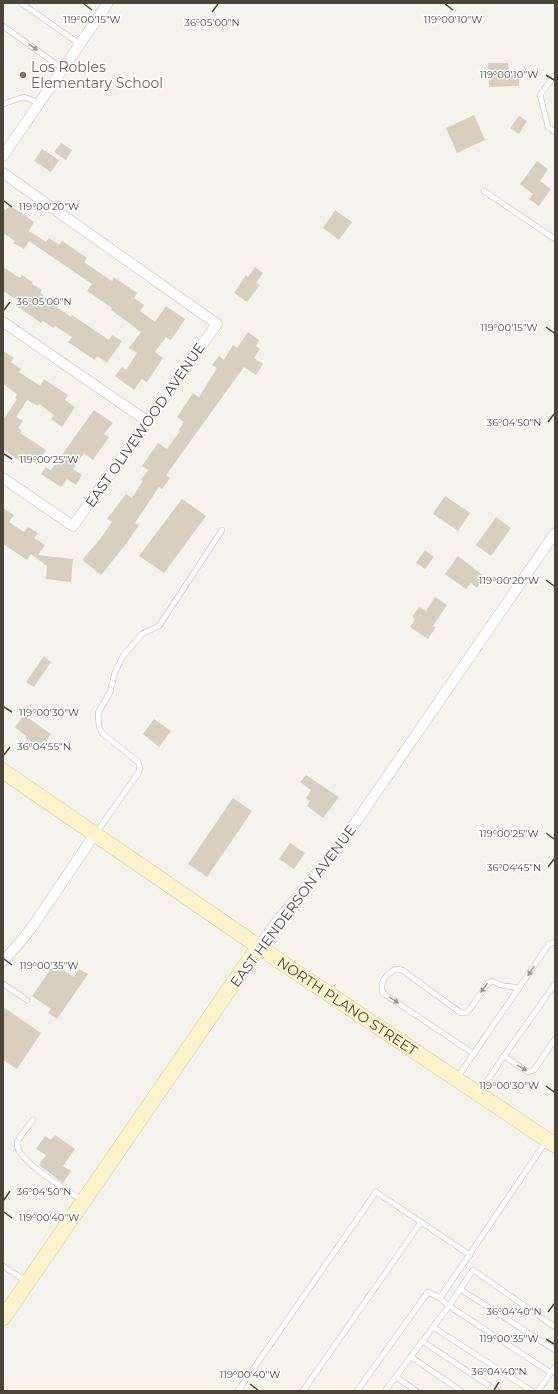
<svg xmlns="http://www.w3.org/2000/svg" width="558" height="1394" font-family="Montserrat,sans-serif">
  <rect width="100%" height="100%" fill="#f6f3ec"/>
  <g fill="#d8cfc1">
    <path d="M 488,63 L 508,63 L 509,74 L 519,73 L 519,86 L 489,87 Z"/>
    <path d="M 474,115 L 485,140 L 457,153 L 446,128 Z"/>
    <path d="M 519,116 L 527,121 L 519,134 L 510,128 Z"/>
    <path d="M 61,143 L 72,150 L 66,160 L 54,152 Z"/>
    <path d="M 42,149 L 59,160 L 51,172 L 34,161 Z"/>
    <path d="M 537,161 L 548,169 L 540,181 L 551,189 L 539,206 L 529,199 L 533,194 L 520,184 Z"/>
    <path d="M 10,205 L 34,222 L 29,231 L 46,242 L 49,238 L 59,245 L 62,241 L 87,258 L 84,262 L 100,273 L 112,281 L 114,277 L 137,293 L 134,298 L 144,305 L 140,311 L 155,322 L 166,306 L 185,319 L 171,340 L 166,337 L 155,352 L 163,358 L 147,382 L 142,379 L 134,390 L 115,376 L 122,367 L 126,370 L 137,353 L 129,348 L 141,332 L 111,310 L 112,308 L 87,291 L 92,284 L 29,241 L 24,249 L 13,243 L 15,241 L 3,233 L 3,208 L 6,210 Z"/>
    <path d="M 335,210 L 352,222 L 339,240 L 323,228 Z"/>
    <path d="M 3,267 L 20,278 L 22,275 L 33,283 L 32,284 L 42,290 L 40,293 L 56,304 L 55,306 L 71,317 L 72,315 L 109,340 L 112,335 L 122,341 L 107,363 L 97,356 L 95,360 L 68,342 L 72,337 L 55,326 L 53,328 L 43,321 L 41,323 L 17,306 L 20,302 L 3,291 Z"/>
    <path d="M 255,267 L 263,273 L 256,283 L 260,285 L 247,302 L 234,293 L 246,275 L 248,277 Z"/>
    <path d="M 248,332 L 259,340 L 256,346 L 260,349 L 254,358 L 263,364 L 256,375 L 244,367 L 166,475 L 170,478 L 162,489 L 159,487 L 135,523 L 139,525 L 126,544 L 101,575 L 82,560 L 100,539 L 112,522 L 107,519 L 126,494 L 132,498 L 143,481 L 141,480 L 148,470 L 142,466 L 158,443 L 167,449 L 180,431 L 179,430 L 184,422 L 177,417 L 193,393 L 199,397 L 217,368 L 212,365 L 219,356 L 224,360 L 233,345 L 237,348 Z"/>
    <path d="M 3,351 L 14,358 L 11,362 L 21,369 L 19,372 L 40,386 L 44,379 L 68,395 L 65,400 L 75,407 L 62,427 L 51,419 L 54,415 L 39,404 L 38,406 L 27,400 L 16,417 L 23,421 L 18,428 L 22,431 L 20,433 L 46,450 L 37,464 L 24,456 L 21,462 L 3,449 L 3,420 L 17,399 L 15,398 L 17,394 L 3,384 Z"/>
    <path d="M 94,410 L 113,423 L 104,434 L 109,437 L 93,460 L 84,453 L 73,469 L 82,475 L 76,485 L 67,479 L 61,487 L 41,474 L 46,467 L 51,470 Z"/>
    <path d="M 445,496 L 470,513 L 458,531 L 433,514 Z"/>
    <path d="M 182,499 L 206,516 L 164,573 L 139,556 Z"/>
    <path d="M 3,508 L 14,515 L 9,522 L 24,532 L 28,527 L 38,533 L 34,538 L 45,545 L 38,555 L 73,559 L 71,582 L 46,579 L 47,566 L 31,554 L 27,560 L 3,544 Z"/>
    <path d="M 496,517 L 511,528 L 491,556 L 476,545 Z"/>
    <path d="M 425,550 L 434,557 L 425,569 L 416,563 Z"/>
    <path d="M 458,556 L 485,577 L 477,588 L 471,583 L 466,589 L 445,574 Z"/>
    <path d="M 435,597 L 447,605 L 433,626 L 436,627 L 428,639 L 410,627 L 415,619 L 412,617 L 419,607 L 426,611 Z"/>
    <path d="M 44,656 L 51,662 L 34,687 L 26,682 Z"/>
    <path d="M 24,715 L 51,734 L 40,749 L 25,738 L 26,736 L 15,727 Z"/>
    <path d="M 154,719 L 171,731 L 159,747 L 143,734 Z"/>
    <path d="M 306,775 L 339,797 L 323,818 L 307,806 L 310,801 L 306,798 L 311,790 L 300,782 Z"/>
    <path d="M 233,798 L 252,811 L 207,877 L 188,864 Z"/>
    <path d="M 290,843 L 305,853 L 294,869 L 279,859 Z"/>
    <path d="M 54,964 L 74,977 L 79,969 L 88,974 L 57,1019 L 48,1013 L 51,1009 L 32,996 Z"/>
    <path d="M 3,1007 L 41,1033 L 17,1069 L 3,1060 Z"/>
    <path d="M 55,1135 L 75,1149 L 63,1166 L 71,1171 L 63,1183 L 39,1165 L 46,1155 L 36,1149 L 45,1136 L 51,1140 Z"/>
  </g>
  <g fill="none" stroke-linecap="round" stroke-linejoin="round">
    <g stroke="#c2bbae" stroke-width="6">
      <g id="lane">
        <path d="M 21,3 L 80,44"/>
        <path d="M 3,26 L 63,69"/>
        <path d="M 555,75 L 540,95 L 548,127 L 555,132"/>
        <path d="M 3,104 L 24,97 L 39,103"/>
        <path d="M 484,191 L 555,239"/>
        <path d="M 96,833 L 139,772 L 140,767 L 138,762 L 102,733 L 99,726 L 98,713 L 110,692 L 115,672 L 123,656 L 142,634 L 159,626 L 222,530"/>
        <path d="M 3,984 L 27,1000"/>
        <path d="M 474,1054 L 383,993 C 379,982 386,975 395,969 L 402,970 L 461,1013 L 467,1013 L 489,982 L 492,981 L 504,986 L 514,987 L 518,989"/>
        <path d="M 504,1056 L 555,984"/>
        <path d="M 457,1078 L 549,944 L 555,942"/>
        <path d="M 479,1093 L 504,1056 L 528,1072 L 534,1070 L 555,1039"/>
        <path d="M 33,1120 C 29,1126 18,1138 17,1143 C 15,1160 69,1191 83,1201"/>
        <path d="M 3,1266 L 27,1282"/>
        <path d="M 460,1289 L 555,1350"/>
        <path d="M 440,1298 L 449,1306 L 551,1373"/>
        <path d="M 433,1327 L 532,1391"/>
        <path d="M 422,1341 L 497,1391"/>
        <path d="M 411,1357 L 461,1391"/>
        <path d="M 396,1377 L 416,1391"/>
        <path d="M 238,1391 L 376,1192 L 470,1255"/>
        <path d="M 303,1391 L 421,1222"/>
        <path d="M 357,1391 L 428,1292 L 440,1298 L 547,1140"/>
        <path d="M 385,1391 L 449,1306 L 473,1270 L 555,1327"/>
        <path d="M 538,1391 L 555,1367"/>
      </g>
    </g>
    <g stroke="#c2bbae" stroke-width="11">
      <g id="street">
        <path d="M 3,156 L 108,3"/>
        <path d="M 3,173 L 217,324 L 73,526 L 3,478"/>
        <path d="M 3,322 L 147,421"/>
        <path d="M 259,946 L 279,919 L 338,848 L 555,533"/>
        <path d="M 3,961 L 21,941 L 32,927 L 95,834"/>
      </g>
    </g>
    <g stroke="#d6c79b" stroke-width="16">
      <g id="secondary">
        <path id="s1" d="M 3,771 L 284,964 L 555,1145"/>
        <path d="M 3,1318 L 259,946"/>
      </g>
    </g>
    <use href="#lane" stroke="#fff" stroke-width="5"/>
    <use href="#street" stroke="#fff" stroke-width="10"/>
    <use href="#secondary" stroke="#fff3cd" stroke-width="15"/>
  </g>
  <defs><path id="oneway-solid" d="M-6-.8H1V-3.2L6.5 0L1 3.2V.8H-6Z"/></defs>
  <g fill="#9c9892">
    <use href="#oneway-solid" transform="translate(33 47) rotate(35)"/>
    <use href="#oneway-solid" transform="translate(531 971) rotate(124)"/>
    <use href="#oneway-solid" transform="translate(484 988) rotate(125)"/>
    <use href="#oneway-solid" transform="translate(394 1000) rotate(34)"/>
    <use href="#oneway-solid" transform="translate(522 1068) rotate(31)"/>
  </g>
  <path fill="none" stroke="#4b4439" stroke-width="1.5" d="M 84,4 L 92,10M 445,4 L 453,10M 212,12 L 218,4M 546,75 L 554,80M 4,201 L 12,207M 4,310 L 10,302M 546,327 L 554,333M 548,422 L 554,414M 4,454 L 12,459M 546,580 L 554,586M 4,707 L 12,712M 4,755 L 10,747M 546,833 L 554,839M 548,867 L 554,859M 4,959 L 12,965M 546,1086 L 554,1092M 4,1200 L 10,1191M 4,1212 L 12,1218M 548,1312 L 554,1304M 546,1339 L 554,1344M 250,1384 L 258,1390M 494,1390 L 499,1382"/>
  <circle fill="#8d6e63" stroke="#fff" stroke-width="1.5" cx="23" cy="75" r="4"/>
  <g text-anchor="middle" stroke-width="3" stroke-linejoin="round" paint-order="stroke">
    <g font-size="14" fill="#785e54" stroke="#fff" text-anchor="start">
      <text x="31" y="72">Los Robles<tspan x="31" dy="16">Elementary School</tspan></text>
    </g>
    <g font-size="14" fill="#4b4439" stroke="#fff">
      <text transform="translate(145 425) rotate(-55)" y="5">EAST OLIVEWOOD AVENUE</text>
      <text transform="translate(293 906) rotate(-53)" y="5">EAST HENDERSON AVENUE</text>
      <text dy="5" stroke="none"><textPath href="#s1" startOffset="417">NORTH PLANO STREET</textPath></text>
    </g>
  </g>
  <g font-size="10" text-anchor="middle" fill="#4b4439" stroke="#fff" stroke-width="3" stroke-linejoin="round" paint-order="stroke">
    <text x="92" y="23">119°00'15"W</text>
    <text x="453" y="23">119°00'10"W</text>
    <text x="212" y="26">36°05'00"N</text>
    <text x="509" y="78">119°00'10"W</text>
    <text x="49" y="210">119°00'20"W</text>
    <text x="44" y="305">36°05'00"N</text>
    <text x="509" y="331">119°00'15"W</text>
    <text x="514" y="426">36°04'50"N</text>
    <text x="49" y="463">119°00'25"W</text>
    <text x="509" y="584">119°00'20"W</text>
    <text x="49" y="716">119°00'30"W</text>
    <text x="44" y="750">36°04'55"N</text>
    <text x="509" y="837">119°00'25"W</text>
    <text x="514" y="871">36°04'45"N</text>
    <text x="49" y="969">119°00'35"W</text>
    <text x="509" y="1089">119°00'30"W</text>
    <text x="44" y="1195">36°04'50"N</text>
    <text x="49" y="1221">119°00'40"W</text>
    <text x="514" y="1315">36°04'40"N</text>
    <text x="509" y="1342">119°00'35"W</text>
    <text x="499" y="1375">36°04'40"N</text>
    <text x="250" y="1378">119°00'40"W</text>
  </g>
  <rect width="558" height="1394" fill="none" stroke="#4b4439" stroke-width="8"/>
</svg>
